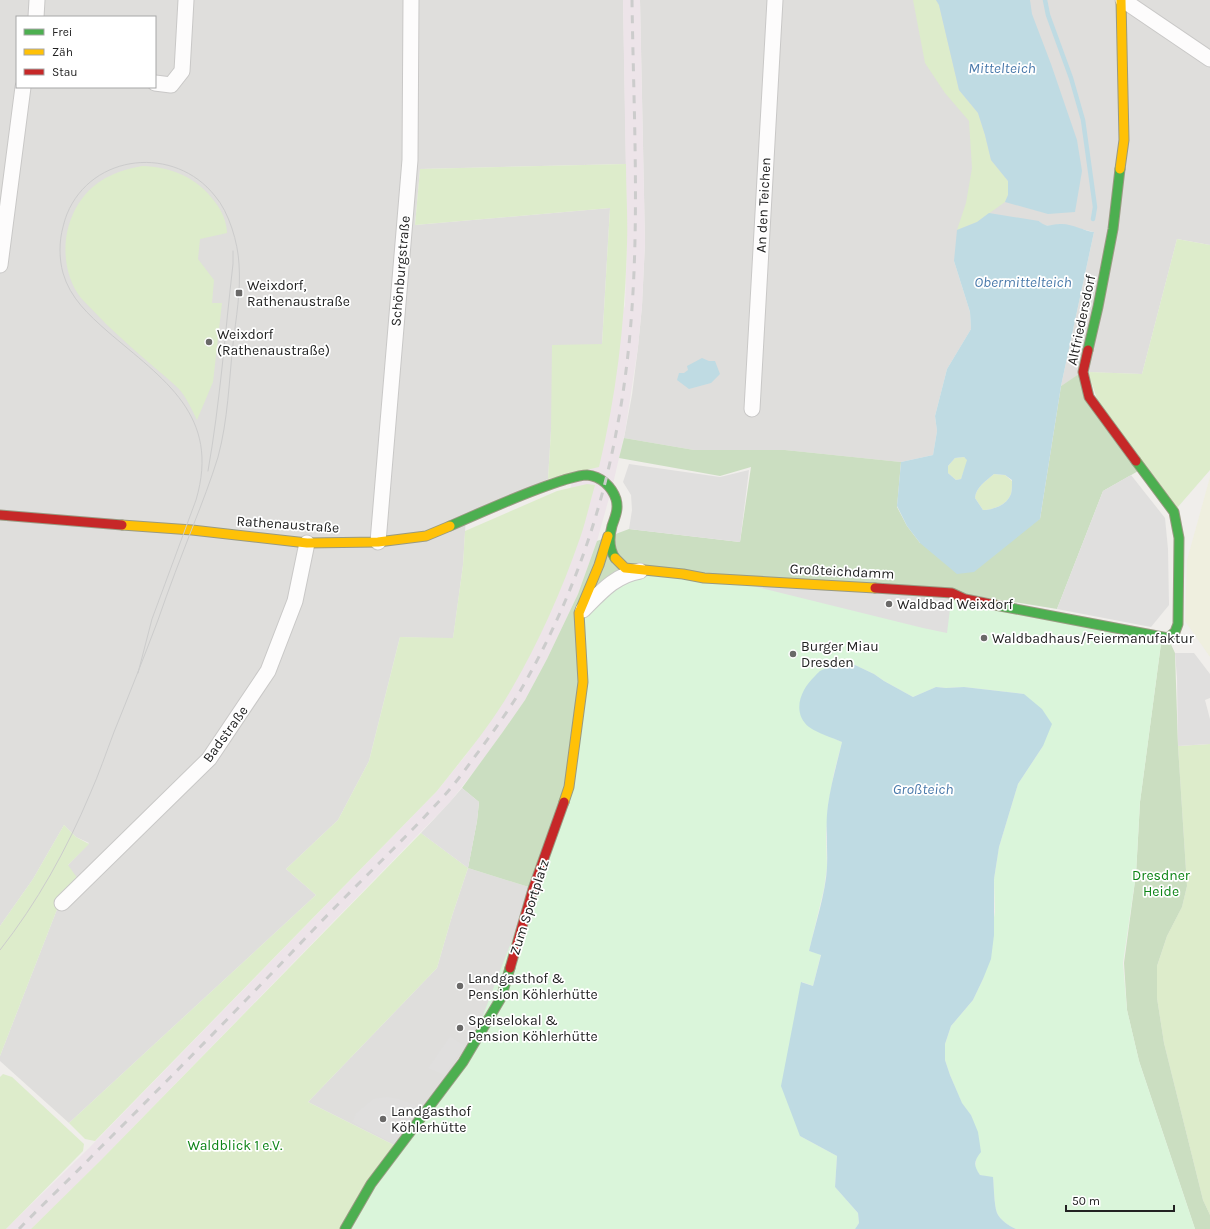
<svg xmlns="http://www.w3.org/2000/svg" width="1210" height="1229" font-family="Karla,sans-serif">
  <rect width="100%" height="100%" fill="#f0eeeb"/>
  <g fill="#dfdedc" fill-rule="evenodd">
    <path d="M 0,0 L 623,0 L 626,164 L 420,169 L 415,225 L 610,208 L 602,344 L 551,431 L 548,479 L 466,516 L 463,565 L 453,639 L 400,637 L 369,761 L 338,820 L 286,869 L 316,895 L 69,1123 L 0,1061 L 0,1056 L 63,894 L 68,865 L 89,843 L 76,837 L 64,825 L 33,879 L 0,926 ZM 17,17 L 155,17 L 155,87 L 17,87 Z"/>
    <path d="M 640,0 L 1210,0 L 1210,245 L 1177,239 L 1142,374 L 1083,372 L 1061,386 L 1094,232 L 1060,224 L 1052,226 L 1043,225 L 1039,221 L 954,261 L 970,312 L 971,329 L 947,369 L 935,416 L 937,431 L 933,455 L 901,462 L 785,450 L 694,450 L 624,438 L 632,395 L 638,347 L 642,306 L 645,243 Z"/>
    <path d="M 468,868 L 532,888 L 500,997 L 398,1147 L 308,1102 L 437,968 L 452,916 Z"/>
  </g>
  <path fill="#ede4e9" d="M 623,0 L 640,0 L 645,243 L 642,306 L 638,347 L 625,432 L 613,484 L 597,541 L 578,594 L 547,659 L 525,700 L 502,733 L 479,765 L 450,802 L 101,1160 L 31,1229 L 6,1229 L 89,1148 L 437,791 L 466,755 L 510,691 L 625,305 L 627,242 Z"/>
  <path fill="#efefdf" d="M 1210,477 L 1210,657 L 1185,621 L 1187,560 Z"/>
  <g fill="#ddeccb">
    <path d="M 913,0 L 936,0 L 939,5 L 959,90 L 978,113 L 985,135 L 991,160 L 1008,181 L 1008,195 L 1005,202 L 977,222 L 957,230 L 966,203 L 972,168 L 969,121 L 945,93 L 925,63 Z"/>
    <path d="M 626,164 C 626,191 628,217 627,244 C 625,320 617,393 599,467 L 548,479 L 551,431 L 552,345 L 602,344 L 610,208 L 415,225 L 420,169 Z"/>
    <path d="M 142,166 C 171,167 197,177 215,202 C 219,207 223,214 225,221 C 226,225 227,229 227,233 L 200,239 L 198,259 L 214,280 L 212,303 L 222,303 L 213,382 L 197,420 C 192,410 187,398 179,389 C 173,383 167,378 161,373 C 142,357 124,341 106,324 C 98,315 89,307 81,298 C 63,275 61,240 73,214 C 87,184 110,172 142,166 Z"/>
    <path d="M 1177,239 L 1210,245 L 1210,470 L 1177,508 L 1102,414 L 1088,372 L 1142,374 Z"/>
    <path d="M 964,457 L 968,460 L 961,479 L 956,480 L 948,473 L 948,466 L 955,458 Z"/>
    <path d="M 994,474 L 1005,475 L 1012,481 C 1012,485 1012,490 1011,494 C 1007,505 993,510 983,510 L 975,498 C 976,487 986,481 994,474 Z"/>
    <path d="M 587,484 L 595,485 C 590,502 586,521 580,538 C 562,590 539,642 511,690 C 490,726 463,758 437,791 L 95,1141 L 85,1139 L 69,1123 L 316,895 L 286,869 L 338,820 L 369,761 L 400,637 L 453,638 L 463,565 L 465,531 L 557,491 Z"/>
    <path d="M 1210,744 L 1210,1215 L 1203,1200 L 1164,1043 L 1157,998 L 1157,966 L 1167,936 L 1182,907 L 1187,886 L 1178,746 Z"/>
    <path d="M 64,825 L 76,837 L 89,844 L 68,865 L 78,879 L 63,894 L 0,1056 L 0,926 L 33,879 Z"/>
    <path d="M 421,833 L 468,868 L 452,916 L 437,968 L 308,1102 L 398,1147 L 343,1229 L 31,1229 L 101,1160 Z"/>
    <path d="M 3,1074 L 12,1077 L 84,1144 L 83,1151 L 6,1229 L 0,1229 L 0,1077 Z"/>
  </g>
  <g fill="#cbdec1">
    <path d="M 1079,374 L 1140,470 L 1103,491 L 1057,609 L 952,592 L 566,787 L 532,888 L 468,868 L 477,821 L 479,802 L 462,788 L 502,733 L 525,700 L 547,659 L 578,594 L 597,541 L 629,529 L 740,542 L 751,467 L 720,476 L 619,458 L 624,438 L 694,450 L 785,450 L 901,462 L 897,507 L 907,526 L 920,543 L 1040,519 L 1061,386 Z"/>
    <path d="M 1162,636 L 1168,638 L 1175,653 L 1178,746 L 1187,886 L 1182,907 L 1167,936 L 1157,966 L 1157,998 L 1164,1043 L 1203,1200 L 1210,1215 L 1210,1229 L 1195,1229 L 1139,1061 L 1127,1010 L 1124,963 L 1136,874 L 1140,802 Z"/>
  </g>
  <path fill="#daf5da" d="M 629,574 L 921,590 L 1162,636 L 1140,802 L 1136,874 L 1123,963 L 1127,1010 L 1139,1061 L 1195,1229 L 1016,1229 C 1009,1226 1000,1220 997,1213 C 994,1205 994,1186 993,1178 L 980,1175 L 975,1168 L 976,1160 L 971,1115 L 962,1104 L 950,1075 L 945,1060 L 945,1044 L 951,1026 L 973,1000 L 983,979 L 995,912 L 994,879 L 999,847 L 1018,784 L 1043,746 L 1024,694 L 964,687 L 946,688 L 936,687 L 913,697 L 884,681 L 874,674 L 855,665 L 817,731 L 842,742 L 834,773 L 828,806 L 826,836 L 827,867 L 824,889 L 809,951 L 821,954 L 813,986 L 802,982 L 800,1136 L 837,1156 L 835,1187 L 858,1213 L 859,1223 L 855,1229 L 346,1229 L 465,1062 L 571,787 L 583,613 Z"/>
  <g fill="#e0dfde">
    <path d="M 629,464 L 720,477 L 749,470 L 740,542 L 629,529 L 632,510 L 631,495 L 623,482 Z"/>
    <path d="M 1131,475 L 1165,518 L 1168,549 L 1169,605 L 1151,627 L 1057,609 L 1103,491 Z"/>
    <path d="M 728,580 L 952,593 L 947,633 L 923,628 Z"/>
    <path d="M 1175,653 L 1194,653 L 1210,674 L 1210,698 L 1205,700 L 1210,719 L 1210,744 L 1178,746 L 1177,678 Z"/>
    <path d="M 462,788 L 479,802 L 477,821 L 468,868 L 421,833 L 450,802 Z"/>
    <path d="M 450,1036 L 465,1046 L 445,1075 L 428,1068 Z"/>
    <path d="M 387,1097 L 399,1099 L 416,1106 L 414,1116 L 395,1144 L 352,1122 L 356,1113 L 373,1099 Z"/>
  </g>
  <g fill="#bfdbe3" fill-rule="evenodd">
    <path d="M 936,0 L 1030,0 L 1032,14 L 1051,64 L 1077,140 L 1082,171 L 1075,212 L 1048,214 L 1005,202 L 1008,195 L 1008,181 L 991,160 L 985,135 L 978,113 L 959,90 L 939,5 Z"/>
    <path d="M 989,213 L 1039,221 C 1048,229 1050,224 1060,224 C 1071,223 1084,231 1094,232 L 1061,386 L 1040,519 L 974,572 L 957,574 L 920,543 L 907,526 L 897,506 L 901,462 L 933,455 L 937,431 L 935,416 L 947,369 L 971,329 L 970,312 L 954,261 L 957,230 L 977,222 ZM 964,457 L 967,460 L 961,479 L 956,480 L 948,473 L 948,466 L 955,458 ZM 994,474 L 1005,475 L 1012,480 C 1012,485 1012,490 1011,494 C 1007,505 993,510 983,510 L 975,498 C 976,487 986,481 994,474 Z"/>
    <path d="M 702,358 L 709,361 L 715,361 L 720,374 L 711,383 L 689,389 L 677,380 L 679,373 L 684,373 L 688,370 L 687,366 Z"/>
    <path d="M 855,665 L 874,674 L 884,681 L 913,697 L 936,687 L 946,688 L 964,687 L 1024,694 L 1042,709 L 1052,724 L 1043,746 L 1018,784 L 999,847 L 994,879 L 994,935 L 991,959 L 983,979 L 973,1000 L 951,1026 L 945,1044 L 945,1060 L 950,1075 L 962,1103 L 971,1115 L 978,1132 L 981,1152 C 974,1161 973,1165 980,1175 L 993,1177 C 994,1186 994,1205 997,1213 C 1000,1220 1009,1226 1016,1229 L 855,1229 L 859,1223 L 858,1213 L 835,1187 L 837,1156 L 800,1136 L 781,1086 L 801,982 L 813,986 L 821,955 L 809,951 C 815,925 826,892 827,867 C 828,846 825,826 828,805 C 831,784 837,763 842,742 C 831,737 819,734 809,727 C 791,712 801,689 815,676 C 817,674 819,671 822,670 C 831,665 844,665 855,665 Z"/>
  </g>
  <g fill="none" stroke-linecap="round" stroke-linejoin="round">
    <path stroke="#bfdbe3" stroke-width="4.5" d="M 1045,0 L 1048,15 L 1071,78 L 1083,120 L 1095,207 L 1093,219"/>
    <g stroke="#c9c8c7" stroke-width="17">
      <g id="street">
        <path d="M 1123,0 L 1210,59"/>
        <path d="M 36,17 L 37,0"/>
        <path d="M 155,83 L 171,85 L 182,71 L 186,0"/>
        <path d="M 0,265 L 23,87"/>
        <path d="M 752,409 L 775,0"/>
        <path d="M 378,542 L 410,160 L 411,0"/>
        <path d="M 583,610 C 600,593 615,575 640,571"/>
        <path d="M 62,903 L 209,759 L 268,671 L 295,601 L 307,543"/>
      </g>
    </g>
    <g stroke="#999a82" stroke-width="11">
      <g id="fast">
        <path d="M 1088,350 L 1098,307 L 1113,229 L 1120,169"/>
        <path d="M 450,526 C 487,510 525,492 564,480 C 571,478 580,475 587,475 C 601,476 612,487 616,499 C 619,509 615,517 612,526 C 609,537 609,549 615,558"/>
        <path d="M 995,605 L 1168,638 L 1175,632 L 1178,624 L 1179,538 L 1174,512 L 1136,461"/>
        <path d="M 345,1229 L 371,1184 L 463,1062 L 501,998 L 510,968"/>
      </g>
    </g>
    <g stroke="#999a82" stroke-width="11">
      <g id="slow">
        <path d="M 1120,169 L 1124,140 L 1121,0"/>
        <path d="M 122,525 L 192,530 L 307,543 L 378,542 L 426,536 L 450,526"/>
        <path d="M 615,558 L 625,568 L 683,574 L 704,578 L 875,588"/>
        <path d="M 564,802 L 569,787 L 583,682 L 579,613 L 599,565 L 608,536"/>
      </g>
    </g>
    <g stroke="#999a82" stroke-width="11">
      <g id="jam">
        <path d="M 1088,350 L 1083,372 L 1089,397 L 1136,461"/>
        <path d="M 0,515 L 122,525"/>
        <path d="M 875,588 L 952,593 L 965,599 L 995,605"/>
        <path d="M 510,968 L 533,889 L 564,802"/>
      </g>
    </g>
    <use href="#street" stroke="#fdfcfc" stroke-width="15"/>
    <use href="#fast" stroke="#4caf50" stroke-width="9"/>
    <use href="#slow" stroke="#ffc107" stroke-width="9"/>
    <use href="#jam" stroke="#c62828" stroke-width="9"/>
    <g stroke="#ccc" stroke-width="1">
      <path d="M 208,471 C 220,403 225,333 233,264 L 233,251"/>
      <path d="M 0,950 C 37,903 67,849 90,794 C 99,774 106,753 114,732 C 129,695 144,657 158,620 C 169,588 181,557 193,526 C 202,503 211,480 218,457 C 228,420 229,381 233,344 C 236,318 241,291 239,264 C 238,243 229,212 215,196 C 175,145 92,153 67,214 C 65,219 64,223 63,227 C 59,241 59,259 63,273 C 70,298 89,315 107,331 C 164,380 221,415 196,500 L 152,619 L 138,673"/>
    </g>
    <path stroke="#ccc" stroke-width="3" stroke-dasharray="8 8" stroke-linecap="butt" d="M 19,1229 C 44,1203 71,1178 96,1152 C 170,1078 243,1004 315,928 C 357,884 401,843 442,798 C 457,782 469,764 482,747 C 495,729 508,711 519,693 C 567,611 600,521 617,428 C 644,287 634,143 632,0"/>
  </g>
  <g fill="#6a6968" stroke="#fff" stroke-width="1.5">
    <rect x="235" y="289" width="8" height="8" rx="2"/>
    <circle cx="209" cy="342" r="4"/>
    <circle cx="889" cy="604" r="4"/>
    <circle cx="984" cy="638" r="4"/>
    <circle cx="793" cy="654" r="4"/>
    <circle cx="460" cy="986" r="4"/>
    <circle cx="460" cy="1028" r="4"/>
    <circle cx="383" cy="1119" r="4"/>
  </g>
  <g text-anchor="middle" stroke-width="3.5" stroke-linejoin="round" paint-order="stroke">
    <g font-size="14" fill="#222" stroke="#fff">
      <text transform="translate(763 205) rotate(-87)" y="5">An den Teichen</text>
      <text transform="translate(400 271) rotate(-85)" y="5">Schönburgstraße</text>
      <text transform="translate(1081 320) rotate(-78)" y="5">Altfriedersdorf</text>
      <text transform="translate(288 524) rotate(4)" y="5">Rathenaustraße</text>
      <text transform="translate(842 571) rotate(3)" y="5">Großteichdamm</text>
      <text transform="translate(225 734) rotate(-54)" y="5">Badstraße</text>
      <text transform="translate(529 907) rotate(-72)" y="5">Zum Sportplatz</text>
    </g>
    <g font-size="14" fill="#222" stroke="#fff" text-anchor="start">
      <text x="247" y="290">Weixdorf,<tspan x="247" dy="16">Rathenaustraße</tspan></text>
      <text x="217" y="339">Weixdorf<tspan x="217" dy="16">(Rathenaustraße)</tspan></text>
      <text x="897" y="609">Waldbad Weixdorf</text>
      <text x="992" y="643">Waldbadhaus/Feiermanufaktur</text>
      <text x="801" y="651">Burger Miau<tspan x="801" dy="16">Dresden</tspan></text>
      <text x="468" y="983">Landgasthof &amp;<tspan x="468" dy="16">Pension Köhlerhütte</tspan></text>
      <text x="468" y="1025">Speiselokal &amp;<tspan x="468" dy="16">Pension Köhlerhütte</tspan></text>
      <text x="391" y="1116">Landgasthof<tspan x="391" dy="16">Köhlerhütte</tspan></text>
    </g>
    <g font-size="14" fill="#0c8416" stroke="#fff">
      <text x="1161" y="880">Dresdner<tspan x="1161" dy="16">Heide</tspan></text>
      <text x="235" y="1150">Waldblick 1 e.V.</text>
    </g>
    <g font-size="15" font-style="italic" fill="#4a7aab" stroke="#fff">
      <text x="1002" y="73">Mittelteich</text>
      <text x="1023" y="287">Obermittelteich</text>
      <text x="923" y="794">Großteich</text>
    </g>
  </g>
  <rect x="16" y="16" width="140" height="72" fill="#ffffff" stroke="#a7a7a7"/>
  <rect x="24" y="29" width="20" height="6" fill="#4caf50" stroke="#a7a7a7"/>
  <text x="52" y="36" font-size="12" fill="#222222">Frei</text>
  <rect x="24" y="49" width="20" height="6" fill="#ffc107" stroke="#a7a7a7"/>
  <text x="52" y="56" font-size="12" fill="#222222">Zäh</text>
  <rect x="24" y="69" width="20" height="6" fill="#c62828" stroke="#a7a7a7"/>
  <text x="52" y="76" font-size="12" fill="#222222">Stau</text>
  <path d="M1066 1205v6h108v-6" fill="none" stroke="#222222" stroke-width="2"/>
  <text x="1072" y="1205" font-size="12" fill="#222222" stroke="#ffffff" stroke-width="3" paint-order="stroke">50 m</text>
</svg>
